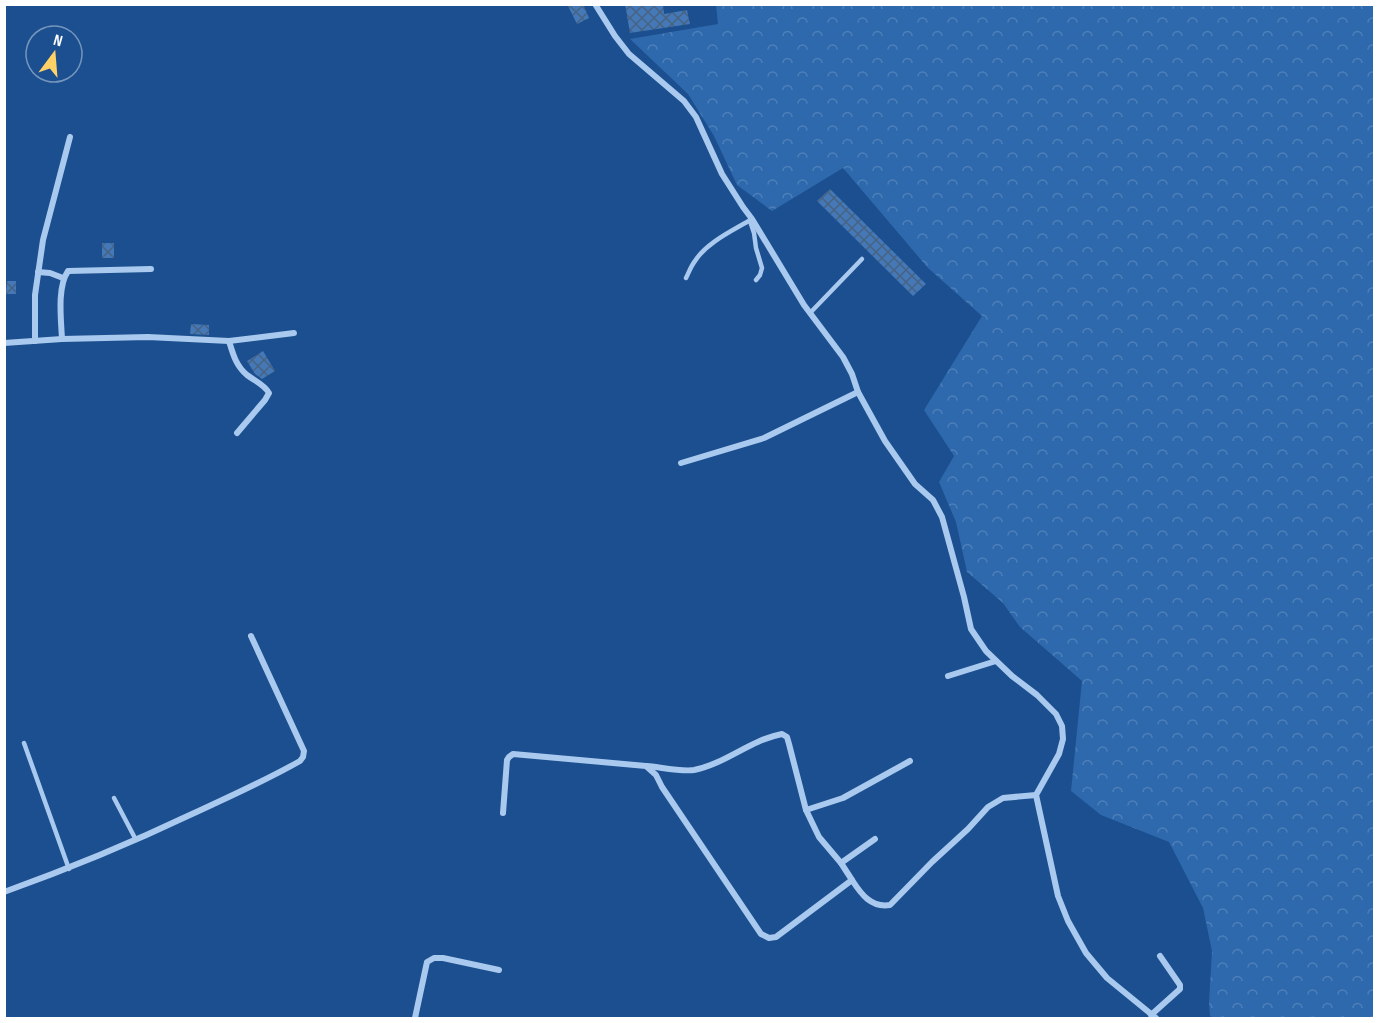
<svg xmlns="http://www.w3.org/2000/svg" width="1379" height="1023" font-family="'Sofia Sans Condensed',sans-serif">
  <defs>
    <pattern id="forest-crowns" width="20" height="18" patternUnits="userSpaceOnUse" patternTransform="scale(1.5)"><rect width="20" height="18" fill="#2e69ad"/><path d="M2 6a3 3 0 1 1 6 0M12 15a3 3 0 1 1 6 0" fill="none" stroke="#4d80b9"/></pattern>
    <pattern id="building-cross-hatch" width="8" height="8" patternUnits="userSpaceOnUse" patternTransform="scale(1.5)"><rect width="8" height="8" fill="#4478b7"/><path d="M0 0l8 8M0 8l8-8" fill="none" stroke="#486282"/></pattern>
  </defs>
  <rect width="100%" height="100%" fill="#1b4f8f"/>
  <path fill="url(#forest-crowns)" d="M 716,5 L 1374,5 L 1374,1018 L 1213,1018 L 1210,1016 L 1209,1003 L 1212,951 L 1203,908 L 1169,842 L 1101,815 L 1071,791 L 1082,681 L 1020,627 L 1003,603 L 967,572 L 956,522 L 939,482 L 954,456 L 924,410 L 982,316 L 928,268 L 843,168 L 772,211 L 737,185 L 714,136 L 688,94 L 630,39 L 718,24 Z"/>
  <g fill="url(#building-cross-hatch)">
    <path d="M 567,4 L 583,4 L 589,18 L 577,24 Z"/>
    <path d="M 625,4 L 663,4 L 664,14 L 687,10 L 690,24 L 630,33 Z"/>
    <path d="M 830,189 L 926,284 L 913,296 L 817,201 Z"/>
    <rect x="102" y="243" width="12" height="15"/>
    <path d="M 7,281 L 16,281 L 16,294 L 6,294 Z"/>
    <path d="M 191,324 L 209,325 L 209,335 L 190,334 Z"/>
    <path d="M 263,351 L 275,371 L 262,379 L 255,374 L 247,361 Z"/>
  </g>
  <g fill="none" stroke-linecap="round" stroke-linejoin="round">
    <g stroke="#a9c9ee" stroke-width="4.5">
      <path d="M 750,221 L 754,233 L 756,248 L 762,268 L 760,275 L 756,280"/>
      <path d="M 686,278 C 689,272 691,266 695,261 C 707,242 734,230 752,219"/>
      <path d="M 810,313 L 862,259"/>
      <path d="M 24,743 L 69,869"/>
      <path d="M 114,798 L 136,840"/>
    </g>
    <g stroke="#a9c9ee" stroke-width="6">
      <path d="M 595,4 L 615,36 L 629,54 L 684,101 L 696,117 L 722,174 L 743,207 L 752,219 L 804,305 L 843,357 L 852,374 L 858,392 L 885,441 L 915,484 L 933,500 L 942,517 L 964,597 L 971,629 L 986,651 L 1012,676 L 1037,695 L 1056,714 L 1062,726 L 1063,739 L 1059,754 L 1036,795 L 1058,896 L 1068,921 L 1086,953 L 1107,978 L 1156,1018"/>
      <path d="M 38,272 L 50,273 L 63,278"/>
      <path d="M 62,339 C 61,319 57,287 68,271 L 151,269"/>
      <path d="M 35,341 L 35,295 L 43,240 L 70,137"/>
      <path d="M 229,341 C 233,354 236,366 247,375 C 255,381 265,385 269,393 L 265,400 L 237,433"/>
      <path d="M 4,343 L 62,339 L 148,337 L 229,341 L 294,333"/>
      <path d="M 681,463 L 764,438 L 858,392"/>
      <path d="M 948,676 L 996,661"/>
      <path d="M 647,766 C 659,767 682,772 694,770 C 725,764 750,740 782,734 L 787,737 L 789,744 L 806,810 L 819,837 L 841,863 L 852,880"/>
      <path d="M 806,810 L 843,798 L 910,761"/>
      <path d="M 503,813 L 507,760 L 509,757 L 513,754 L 646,766 L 656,775 L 662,787 L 761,934 L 769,938 L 776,937 L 852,880 C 861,894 871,908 890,905 L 932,862 L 968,829 L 988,807 L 1003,798 L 1036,795"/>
      <path d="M 841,863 L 875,839"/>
      <path d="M 4,892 C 68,869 131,843 192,814 C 229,797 265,781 300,761 L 303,757 L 304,751 L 251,636"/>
      <path d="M 1151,1015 L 1180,989 L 1180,985 L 1160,956"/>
      <path d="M 415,1018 L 427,962 L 434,958 L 443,958 L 499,970"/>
    </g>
  </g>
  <rect width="1379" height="1023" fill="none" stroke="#ffffff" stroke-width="12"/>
  <g transform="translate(54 54) rotate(16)"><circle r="28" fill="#1b4f8f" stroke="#7695bc" stroke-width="1.5"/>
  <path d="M0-4.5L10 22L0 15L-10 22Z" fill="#ffd166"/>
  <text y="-9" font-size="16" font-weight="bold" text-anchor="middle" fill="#ffffff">N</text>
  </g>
</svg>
